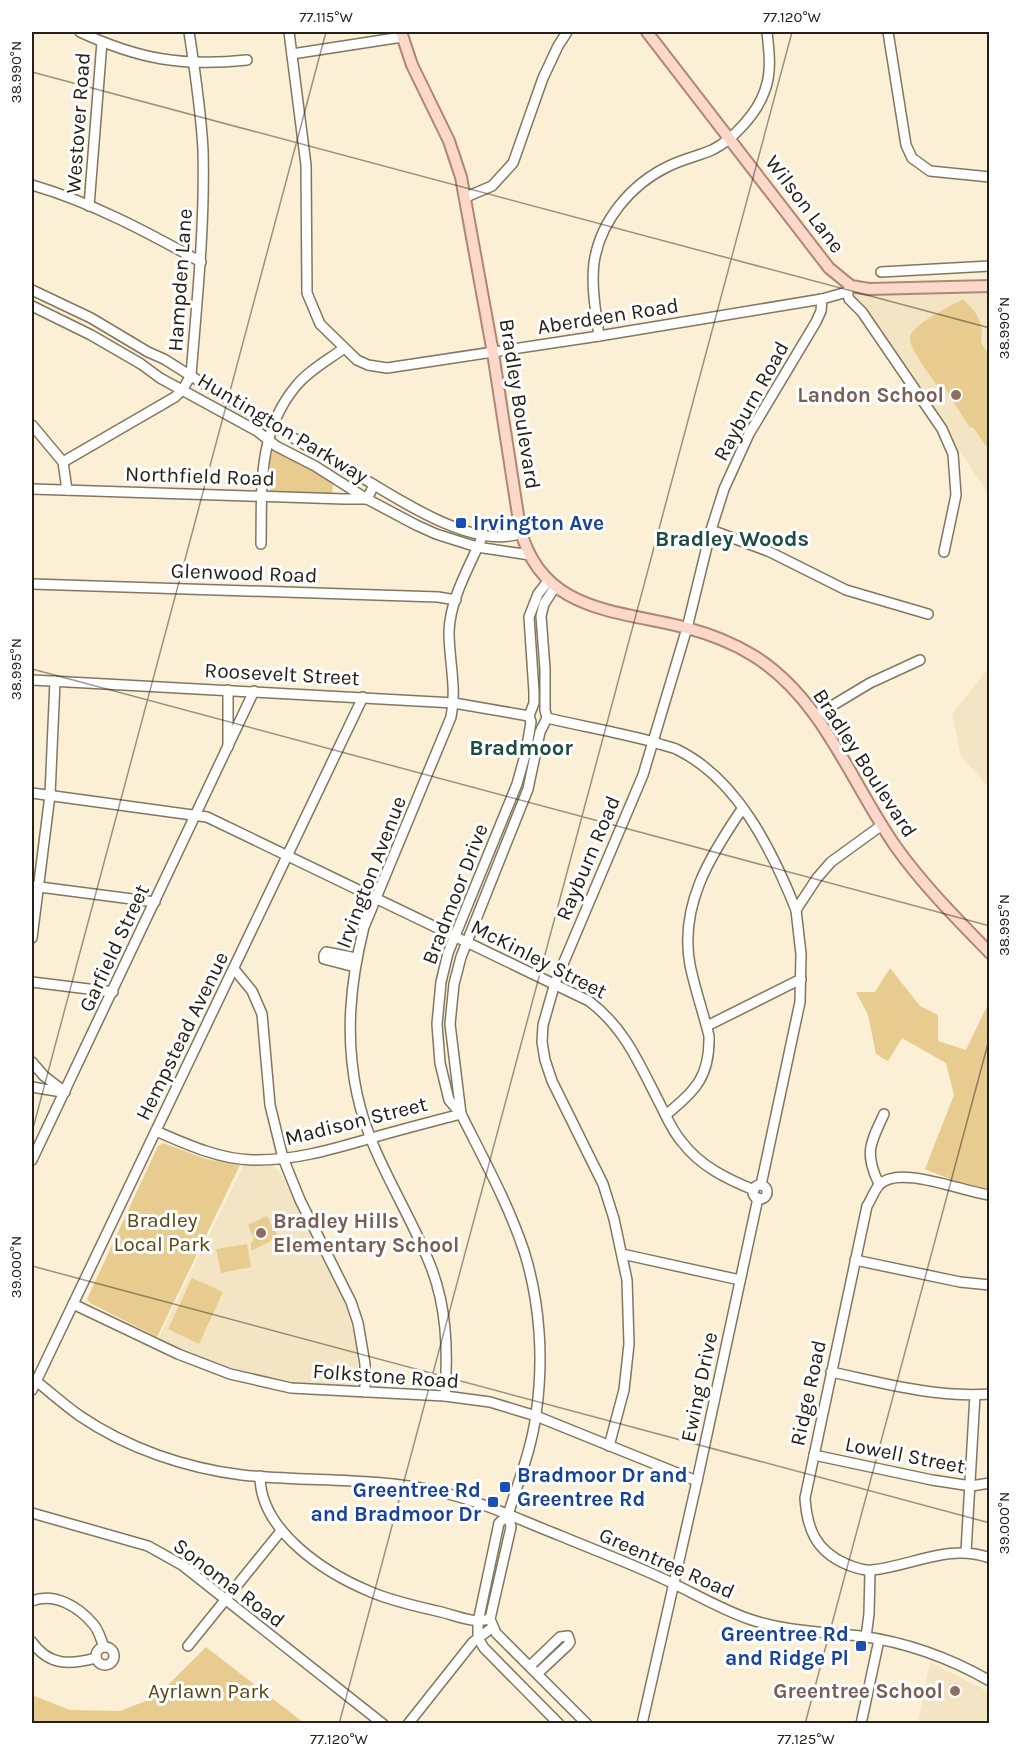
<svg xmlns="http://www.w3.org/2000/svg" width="1021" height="1755" font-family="Karla,sans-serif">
  <rect width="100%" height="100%" fill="#fbefd5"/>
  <g fill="#f3e4c3">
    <path d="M 989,287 L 989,495 L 865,310 L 854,297 L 854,294 L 858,292 Z"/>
    <path d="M 989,668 L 989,787 L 961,757 L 952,714 Z"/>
    <path d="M 244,1164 L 272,1165 L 280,1172 L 342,1294 L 356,1341 L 359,1379 L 352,1387 L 301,1383 L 245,1373 L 216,1364 L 158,1339 Z"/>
    <path d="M 930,1662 L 981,1688 L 989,1694 L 989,1723 L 918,1723 Z"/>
  </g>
  <g fill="#e7cb8f">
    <path d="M 963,299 C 976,312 985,322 981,342 L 989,356 L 989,450 L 973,427 L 970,428 L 943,385 L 938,387 C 932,377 909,349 910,338 C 910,325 951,306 963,299 Z"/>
    <path d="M 273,450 L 333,482 L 332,494 L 270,491 L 270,461 Z"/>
    <path d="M 890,968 L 920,1006 L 938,1015 L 938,1041 L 966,1050 L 989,1002 L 989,1189 L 957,1182 L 925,1169 L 954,1095 L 946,1063 L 902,1038 L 888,1061 L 876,1054 L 868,1015 L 856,992 L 875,992 Z"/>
    <path d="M 163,1143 L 206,1159 L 240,1165 L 157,1337 L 90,1303 L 87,1299 L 158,1146 Z"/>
    <path d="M 267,1216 L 278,1237 L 251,1251 L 251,1244 L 254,1238 L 248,1225 Z"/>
    <path d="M 247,1244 L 251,1267 L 221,1273 L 216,1249 Z"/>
    <path d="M 192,1278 L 223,1292 L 199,1344 L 168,1329 Z"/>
    <path d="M 206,1647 L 304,1723 L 32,1723 L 32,1695 L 70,1710 L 120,1711 L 156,1697 Z"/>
  </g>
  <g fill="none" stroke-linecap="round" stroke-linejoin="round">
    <g stroke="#817760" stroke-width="12">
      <g id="minor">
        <path d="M 80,32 C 138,59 183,67 247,60"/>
        <path d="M 289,32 L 306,165 L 307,293 L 320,324 L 357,360 L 368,365 L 387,368 L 599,336 L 822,299 L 847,292 L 851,286"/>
        <path d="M 888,32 L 906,145 L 912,158 L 930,171 L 990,177"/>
        <path d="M 292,54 L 402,37"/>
        <path d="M 32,185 C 91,202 147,232 201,262"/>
        <path d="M 466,197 L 492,186 L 513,163 L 543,78 L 558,46 L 567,32"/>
        <path d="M 89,206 L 102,42"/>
        <path d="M 881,272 L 990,266"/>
        <path d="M 32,290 L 91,318 L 148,352 L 164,359 L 242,408 L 265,419 L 282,431 C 308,447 334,462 361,477 C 399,500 476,551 521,533"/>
        <path d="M 847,292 L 849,299 L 862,312 L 942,429 L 953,454 L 956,495 L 944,552"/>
        <path d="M 32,306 L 91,335 L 141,364 L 160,378 L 257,431 L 276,446 L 315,466 L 367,499 L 416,525 L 436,534 L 477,547 L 530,555"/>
        <path d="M 599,336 C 596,312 591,287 594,263 C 600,221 631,184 669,166 C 683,159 698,156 712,150 C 733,140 758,112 765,90 C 772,71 769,51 767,32"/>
        <path d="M 32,425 L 63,462 L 67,490"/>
        <path d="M 63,462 L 175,397 L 183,389 L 191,375 C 197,300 205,226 203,150 C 201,110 195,71 189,32"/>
        <path d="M 32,489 L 344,499 L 367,499 L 374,485"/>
        <path d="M 711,530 L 768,551 L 846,590 L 928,614"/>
        <path d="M 261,544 C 262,487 257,433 296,386 C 308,371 328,360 343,349"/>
        <path d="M 548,581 L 538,594 L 529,617 L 534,692 L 534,703 L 529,716 L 531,722 L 526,752 L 517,784 L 448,953 L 441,982 L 437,1024 L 440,1063 L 449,1100 L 461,1114 C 483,1158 508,1203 524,1251 C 540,1302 544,1360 536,1414 C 532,1448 518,1482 508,1515 L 511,1527 L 490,1619 L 496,1633 L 587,1724"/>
        <path d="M 32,584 L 438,597 L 456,600"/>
        <path d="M 32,680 L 454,703 L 529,716"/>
        <path d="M 815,716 L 870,683 L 920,660"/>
        <path d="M 547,718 C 581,726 616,732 650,741 C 658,744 668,746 676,749 C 737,778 772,850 796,910"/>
        <path d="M 228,747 L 228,690"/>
        <path d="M 32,793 L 207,817 L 589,1001 C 626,1029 640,1066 661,1106 C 667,1118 673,1132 682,1142 C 700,1166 727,1179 754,1190"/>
        <path d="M 32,886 L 155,902"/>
        <path d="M 32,938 L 50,795 L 55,681"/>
        <path d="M 355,967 L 324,959 L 324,955 L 326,952 L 356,958"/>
        <path d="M 234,969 L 252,991 L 262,1014 L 270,1105 L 283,1158 L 300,1200 L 351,1302 L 358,1323 L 365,1364 L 365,1392"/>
        <path d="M 32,982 L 113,992"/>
        <path d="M 707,1026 L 801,979"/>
        <path d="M 32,1062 L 44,1076 L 65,1092"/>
        <path d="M 32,1087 L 62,1092"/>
        <path d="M 461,1114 L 450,1024 L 454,984 L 461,957 L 528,789 L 540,732 L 547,718 L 545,710 L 545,669 L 541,616 L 544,604 L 555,587"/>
        <path d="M 666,1115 C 695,1090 710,1078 709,1036 C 703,1012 695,989 690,965 C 679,906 710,856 742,809"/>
        <path d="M 156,1131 C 186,1144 218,1159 252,1160 C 292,1161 330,1150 368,1139 C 399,1130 430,1122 461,1114"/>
        <path d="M 32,1160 L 254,691"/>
        <path d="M 879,1184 C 864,1153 870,1144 884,1114"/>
        <path d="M 761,1185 L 800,1002 L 801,954 L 796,910 L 817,878 L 831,862 L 882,825"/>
        <circle cx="760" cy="1192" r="7"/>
        <path d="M 990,1195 C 963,1192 899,1164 879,1185 C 874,1191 871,1200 867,1206 L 805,1498 C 807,1529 816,1551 846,1564 C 853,1567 864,1571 872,1570 C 912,1566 949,1543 990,1558"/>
        <path d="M 622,1254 L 740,1280"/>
        <path d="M 855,1260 L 960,1282 L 990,1285"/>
        <path d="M 73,1304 L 178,1354 L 230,1374 L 291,1388 L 445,1396 L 490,1402 L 536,1416 L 697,1481"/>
        <path d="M 831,1372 C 883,1383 936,1398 990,1394"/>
        <path d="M 32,1378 C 48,1390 63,1404 80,1416 C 127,1448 185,1468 242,1475 C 307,1482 372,1477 436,1491 C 479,1500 520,1520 561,1536 C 599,1552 638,1566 674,1584 C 699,1596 723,1610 749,1619 C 784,1631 822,1632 860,1636 C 905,1642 950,1658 990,1681"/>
        <path d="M 32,1390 L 363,697"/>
        <path d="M 445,1396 C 448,1350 447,1305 429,1262 C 406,1205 370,1155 357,1094 C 345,1037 350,983 364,927 L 451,717 C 457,688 449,661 449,632 C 450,598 470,566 483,535"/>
        <path d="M 609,1446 L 624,1390 L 629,1344 L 627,1280 L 614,1219 L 603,1184 L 552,1081 L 545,1060 L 542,1042 L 543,1025 L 555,983 L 643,775 L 687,628 L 711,530 L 724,489 L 749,434 L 816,322 L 821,311 L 822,299"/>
        <path d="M 814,1455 L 932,1480 L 971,1486 L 990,1483"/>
        <path d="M 260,1476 C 260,1531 325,1573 371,1592 C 392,1601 415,1606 437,1611 C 456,1615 470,1624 490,1619"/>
        <path d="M 32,1513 L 148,1546 L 182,1565 L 383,1724"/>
        <path d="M 508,1515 L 499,1523 L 478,1622 L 478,1638 L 484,1648 L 559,1724"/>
        <path d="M 966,1552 L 975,1395"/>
        <path d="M 32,1601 C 55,1592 79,1607 94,1625 C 99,1631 101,1640 104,1647"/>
        <path d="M 866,1637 L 869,1614 L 870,1571"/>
        <path d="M 32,1642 C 49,1666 70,1665 96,1658"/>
        <path d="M 188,1646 L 281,1531"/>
        <circle cx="105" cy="1656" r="9"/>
        <path d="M 530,1666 L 560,1637 L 568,1636 L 570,1642 L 568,1645 L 538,1673"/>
        <path d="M 408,1724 L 473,1642 L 493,1627"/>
        <path d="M 642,1724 L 697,1481 L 758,1198"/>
        <path d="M 861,1724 L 879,1640"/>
      </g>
    </g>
    <g stroke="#ae8775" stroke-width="14">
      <g id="major">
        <path d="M 401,32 L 412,65 L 449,141 L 461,177 L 493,353 L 520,528 C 541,613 618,610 687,628 C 710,634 733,643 754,656 C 823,699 851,783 896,847 C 923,885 957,919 990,953"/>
        <path d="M 647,32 L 829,268 L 851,286 L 869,289 L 990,286"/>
      </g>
    </g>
    <use href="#minor" stroke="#fff" stroke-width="9"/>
    <use href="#major" stroke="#fbd8ca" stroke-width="10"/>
  </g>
  <path fill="none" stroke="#242017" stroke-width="1.5" stroke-opacity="0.45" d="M 32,72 L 990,328M 32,669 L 990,926M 32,1132 L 326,32M 32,1266 L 990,1523M 339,1724 L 792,32M 805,1724 L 990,1036"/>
  <g fill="#8d6e63" stroke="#fff" stroke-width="2">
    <circle cx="956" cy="395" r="6"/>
    <circle cx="261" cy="1233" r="6"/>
    <circle cx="955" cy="1691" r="6"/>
  </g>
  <g fill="#1a4fb4" stroke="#fff" stroke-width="2">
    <rect x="455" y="517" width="12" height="12" rx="3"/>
    <rect x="499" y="1481" width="12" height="12" rx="3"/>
    <rect x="487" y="1496" width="12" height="12" rx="3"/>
    <rect x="855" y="1640" width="12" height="12" rx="3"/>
  </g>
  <g text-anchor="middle" stroke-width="6" stroke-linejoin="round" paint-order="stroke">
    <g font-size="21" fill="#242017" stroke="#fff">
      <text transform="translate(78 123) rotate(-86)" y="7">Westover Road</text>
      <text transform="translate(805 204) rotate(53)" y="7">Wilson Lane</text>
      <text transform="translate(180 280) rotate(-86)" y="7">Hampden Lane</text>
      <text transform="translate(608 316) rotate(-9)" y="7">Aberdeen Road</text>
      <text transform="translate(751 401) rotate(-61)" y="7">Rayburn Road</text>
      <text transform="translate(520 404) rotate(81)" y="7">Bradley Boulevard</text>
      <text transform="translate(283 428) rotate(31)" y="7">Huntington Parkway</text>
      <text transform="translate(200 476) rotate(2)" y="7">Northfield Road</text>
      <text transform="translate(244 573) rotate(2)" y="7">Glenwood Road</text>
      <text transform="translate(282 674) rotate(3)" y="7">Roosevelt Street</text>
      <text transform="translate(865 763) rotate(57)" y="7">Bradley Boulevard</text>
      <text transform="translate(588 858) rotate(-67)" y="7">Rayburn Road</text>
      <text transform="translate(371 872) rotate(-69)" y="7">Irvington Avenue</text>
      <text transform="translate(455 894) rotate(-69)" y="7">Bradmoor Drive</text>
      <text transform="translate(114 948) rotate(-65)" y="7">Garfield Street</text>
      <text transform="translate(539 959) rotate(27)" y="7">McKinley Street</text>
      <text transform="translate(182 1036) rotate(-64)" y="7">Hempstead Avenue</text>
      <text transform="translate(356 1121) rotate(-14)" y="7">Madison Street</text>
      <text transform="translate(386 1376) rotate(4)" y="7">Folkstone Road</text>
      <text transform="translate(699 1387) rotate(-78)" y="7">Ewing Drive</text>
      <text transform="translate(808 1393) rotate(-78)" y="7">Ridge Road</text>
      <text transform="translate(905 1455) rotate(11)" y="7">Lowell Street</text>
      <text transform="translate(667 1563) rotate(24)" y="7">Greentree Road</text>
      <text transform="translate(229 1583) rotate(37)" y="7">Sonoma Road</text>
    </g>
    <g font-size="21" font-weight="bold" fill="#785e54" stroke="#fff" text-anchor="end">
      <text x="944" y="402">Landon School</text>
      <text x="273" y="1228" text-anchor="start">Bradley Hills<tspan x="273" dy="24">Elementary School</tspan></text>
      <text x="943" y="1698">Greentree School</text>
    </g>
    <g font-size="21" font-weight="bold" fill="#164399" stroke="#fff" text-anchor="start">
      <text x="473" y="530">Irvington Ave</text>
      <text x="517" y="1482">Bradmoor Dr and<tspan x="517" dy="24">Greentree Rd</tspan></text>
      <text x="481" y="1497" text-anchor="end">Greentree Rd<tspan x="481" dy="24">and Bradmoor Dr</tspan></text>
      <text x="849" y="1641" text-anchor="end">Greentree Rd<tspan x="849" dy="24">and Ridge Pl</tspan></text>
    </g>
    <g font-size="21" fill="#5b4610" stroke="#fff">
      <text x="162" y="1227">Bradley<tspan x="162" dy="24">Local Park</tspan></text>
      <text x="209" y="1698">Ayrlawn Park</text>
    </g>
    <g font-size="22" font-weight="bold" fill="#1a4d3f" stroke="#fff">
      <text x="732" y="546">Bradley Woods</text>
      <text x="521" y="755">Bradmoor</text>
    </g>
  </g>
  <rect width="1021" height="1755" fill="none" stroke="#ffffff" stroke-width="66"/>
  <rect x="33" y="33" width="955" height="1689" fill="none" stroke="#242017" stroke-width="2"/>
  <g font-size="15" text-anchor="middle" fill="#242017">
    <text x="326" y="22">77.115°W</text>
    <text x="792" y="22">77.120°W</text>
    <text transform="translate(16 72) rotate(-90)" y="5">38.990°N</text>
    <text transform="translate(1004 328) rotate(-90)" y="5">38.990°N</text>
    <text transform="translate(16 669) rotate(-90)" y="5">38.995°N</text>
    <text transform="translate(1004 925) rotate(-90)" y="5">38.995°N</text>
    <text transform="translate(16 1267) rotate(-90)" y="5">39.000°N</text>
    <text transform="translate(1004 1523) rotate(-90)" y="5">39.000°N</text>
    <text x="339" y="1744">77.120°W</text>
    <text x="806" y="1744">77.125°W</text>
  </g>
</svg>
